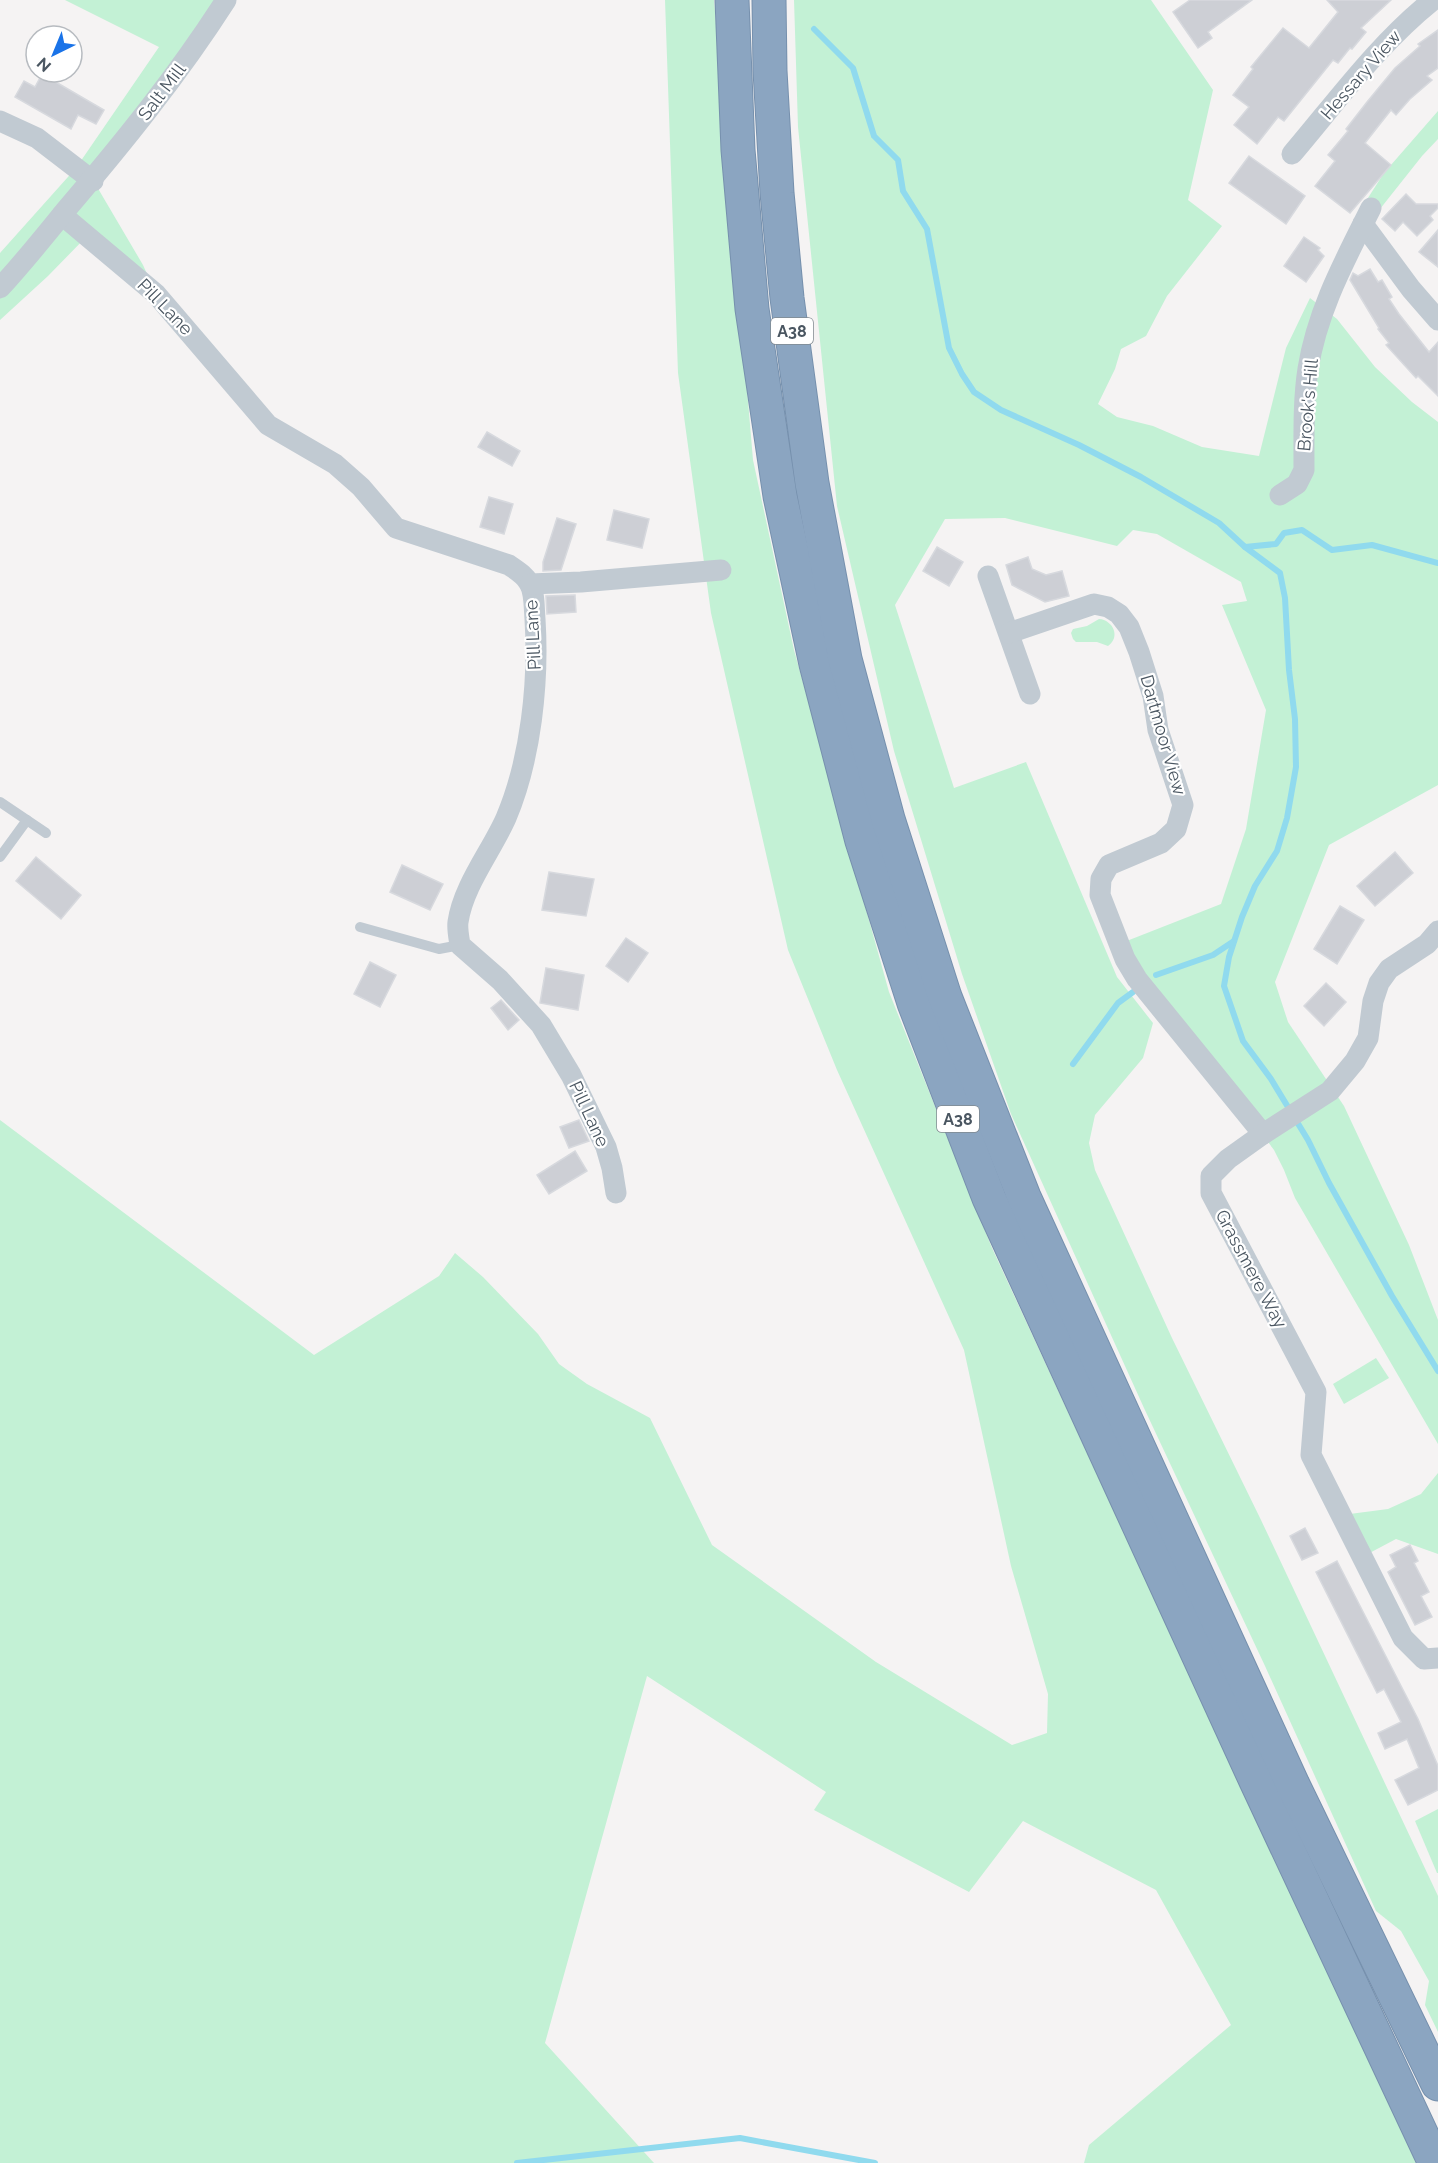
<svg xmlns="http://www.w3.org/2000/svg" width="1438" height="2163" font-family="Raleway,sans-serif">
  <rect width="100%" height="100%" fill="#f5f3f3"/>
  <g fill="#c3f1d5">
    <path d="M 65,0 L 226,0 L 93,180 L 143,265 L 156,294 L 87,236 L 48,276 L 0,320 L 0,253 L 76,168 L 159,47 Z"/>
    <path d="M 665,0 L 714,0 L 753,460 L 794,650 L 889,992 L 992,1248 L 1416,2163 L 1084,2163 L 1089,2145 L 1231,2025 L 1156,1890 L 1023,1821 L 969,1892 L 814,1810 L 826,1792 L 647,1676 L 545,2043 L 654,2163 L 0,2163 L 0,1120 L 314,1355 L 439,1276 L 455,1253 L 483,1277 L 538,1334 L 559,1364 L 587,1384 L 650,1418 L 712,1545 L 876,1662 L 1012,1745 L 1047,1733 L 1048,1694 L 1011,1566 L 964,1350 L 837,1070 L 788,950 L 711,613 L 678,373 Z"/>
    <path d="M 794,0 L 1151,0 L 1213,90 L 1188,200 L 1222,226 L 1167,296 L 1146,336 L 1121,349 L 1115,369 L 1098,404 L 1117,417 L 1153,426 L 1202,447 L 1259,456 L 1286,348 L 1310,298 L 1337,319 L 1375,367 L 1412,402 L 1438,422 L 1438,785 L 1329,845 L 1275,982 L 1288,1022 L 1344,1106 L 1409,1245 L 1438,1320 L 1438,1444 L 1295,1198 L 1284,1170 L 1274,1150 L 1119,944 L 1221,904 L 1246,829 L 1266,710 L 1222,605 L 1247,601 L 1241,582 L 1157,534 L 1133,530 L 1117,546 L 1005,518 L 945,519 L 895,605 L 954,788 L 1026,762 L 1117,977 L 1153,1023 L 1143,1058 L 1095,1115 L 1089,1143 L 1095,1170 L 1172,1338 L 1261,1520 L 1438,1896 L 1438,2032 L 1425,2005 L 1429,1981 L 1401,1931 L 1376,1911 L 1265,1666 L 1144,1408 L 1011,1114 L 962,974 L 894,751 L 837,506 L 798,127 Z"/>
    <path d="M 1438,111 L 1438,139 L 1422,156 L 1376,214 L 1366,201 L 1384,173 Z"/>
    <path d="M 1099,619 C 1113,620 1121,637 1108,646 L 1097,642 L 1076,642 L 1073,639 L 1071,633 L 1073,629 L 1087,626 Z"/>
    <path d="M 1376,1358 L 1389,1378 L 1344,1404 L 1333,1384 Z"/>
    <path d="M 1438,1473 L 1438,1554 L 1396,1539 L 1362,1557 L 1342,1515 L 1388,1509 L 1421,1494 Z"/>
    <path d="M 1438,1809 L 1438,1873 L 1437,1873 L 1415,1821 Z"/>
  </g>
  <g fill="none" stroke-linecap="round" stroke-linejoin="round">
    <g stroke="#90daee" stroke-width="6">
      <path d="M 814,29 L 853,68 L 874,136 L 898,160 L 903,191 L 927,229 L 949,348 L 962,374 L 974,392 L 1001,410 L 1079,445 L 1141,477 L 1219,523 L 1245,547 L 1276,544 L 1284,533 L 1302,530 L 1332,550 L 1372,545 L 1438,563"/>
      <path d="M 1245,547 L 1280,573 L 1285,598 L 1289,670 L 1295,719 L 1296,767 L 1287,818 L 1277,851 L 1255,886 L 1242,917 L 1229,957 L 1224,986 L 1243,1041 L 1271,1079 L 1308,1140 L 1329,1183 L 1392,1296 L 1438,1371"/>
      <path d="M 1156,975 L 1213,955 L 1234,941"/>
      <path d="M 1073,1064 L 1118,1003 L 1133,992"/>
      <path d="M 517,2163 L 740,2138 L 875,2163"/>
    </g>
  </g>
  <g fill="#cdcfd5" stroke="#d7d9de" stroke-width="1.5">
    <path d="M 1190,0 L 1252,0 L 1208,32 L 1212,38 L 1198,48 L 1173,12 Z"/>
    <path d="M 1327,0 L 1391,0 L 1361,28 L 1366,32 L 1352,49 L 1350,48 L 1338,63 L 1333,60 L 1284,121 L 1278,117 L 1257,144 L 1234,125 L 1249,107 L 1233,95 L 1253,69 L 1251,67 L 1283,28 L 1309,48 L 1338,12 Z"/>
    <path d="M 1438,30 L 1438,68 L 1427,76 L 1432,80 L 1410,99 L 1396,115 L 1391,110 L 1365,143 L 1391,165 L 1350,213 L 1315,186 L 1335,161 L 1328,155 L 1348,131 L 1346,129 L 1367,102 L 1395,68 L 1420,46 L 1418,44 Z"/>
    <path d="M 42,74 L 104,110 L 96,124 L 78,115 L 71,129 L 15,97 L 24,81 L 35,87 Z"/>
    <path d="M 1249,156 L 1305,196 L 1286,224 L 1229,183 Z"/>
    <path d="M 1406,194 L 1416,204 L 1438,204 L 1438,208 L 1430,216 L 1433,220 L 1417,236 L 1403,222 L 1395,231 L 1382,219 Z"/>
    <path d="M 1438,230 L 1438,267 L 1419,252 Z"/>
    <path d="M 1304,237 L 1320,248 L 1318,250 L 1324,256 L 1306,282 L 1284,266 Z"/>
    <path d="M 1370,269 L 1378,282 L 1382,280 L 1392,297 L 1389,299 L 1399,314 L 1429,352 L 1438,342 L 1438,396 L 1418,376 L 1416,378 L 1386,345 L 1389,343 L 1378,329 L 1379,328 L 1350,280 L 1353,273 L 1358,276 Z"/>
    <path d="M 487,432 L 520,451 L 512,466 L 478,447 Z"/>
    <path d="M 489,497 L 513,504 L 504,534 L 480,527 Z"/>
    <path d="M 614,510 L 649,519 L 642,548 L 607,540 Z"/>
    <path d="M 557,518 L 576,524 L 561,570 L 543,571 L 543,562 Z"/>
    <path d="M 937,547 L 963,562 L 949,586 L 923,571 Z"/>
    <path d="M 1028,557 L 1032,569 L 1046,575 L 1062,571 L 1069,596 L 1045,602 L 1012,585 L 1006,565 Z"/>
    <path d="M 575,595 L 576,612 L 547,614 L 546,596 Z"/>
    <path d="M 1395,852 L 1413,873 L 1375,906 L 1357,886 Z"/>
    <path d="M 36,857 L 81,895 L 61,919 L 16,881 Z"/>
    <path d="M 402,865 L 443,884 L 430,910 L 390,892 Z"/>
    <path d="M 549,872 L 594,879 L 586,916 L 542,910 Z"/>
    <path d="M 1340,906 L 1364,920 L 1337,964 L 1314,949 Z"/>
    <path d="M 626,938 L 648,953 L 628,982 L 606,966 Z"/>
    <path d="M 370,962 L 396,975 L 380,1007 L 354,994 Z"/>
    <path d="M 546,968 L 584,975 L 578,1010 L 540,1003 Z"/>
    <path d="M 1326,983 L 1346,1002 L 1324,1026 L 1304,1006 Z"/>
    <path d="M 501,1000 L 519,1020 L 508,1030 L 491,1008 Z"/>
    <path d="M 579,1120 L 589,1141 L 569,1148 L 560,1127 Z"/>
    <path d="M 575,1151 L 587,1171 L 549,1194 L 537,1175 Z"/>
    <path d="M 1305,1528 L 1318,1553 L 1302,1560 L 1290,1536 Z"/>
    <path d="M 1410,1545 L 1418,1561 L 1414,1563 L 1429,1592 L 1421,1596 L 1432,1617 L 1415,1625 L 1388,1572 L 1396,1567 L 1390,1555 Z"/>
    <path d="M 1337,1561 L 1418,1719 L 1438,1766 L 1438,1790 L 1408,1805 L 1395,1780 L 1419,1768 L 1407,1739 L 1385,1749 L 1378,1733 L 1401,1722 L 1384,1689 L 1377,1693 L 1316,1572 Z"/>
  </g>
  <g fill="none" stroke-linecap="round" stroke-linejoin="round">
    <g stroke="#7690ad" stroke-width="35">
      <g id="highway">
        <path d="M 732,0 L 738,150 L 752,309 L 780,496 L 816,664 L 862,841 L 914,1003 L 989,1198 L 1256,1781 L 1435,2163"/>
        <path d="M 769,0 L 770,71 L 777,193 L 787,298 L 812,483 L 845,659 L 888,819 L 945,997 L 1024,1197 L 1293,1785 L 1438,2084"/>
      </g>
    </g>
    <g stroke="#c1cad2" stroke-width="10">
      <path d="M 0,802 L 46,833"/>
      <path d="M 0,857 L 27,820"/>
      <path d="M 360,927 L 439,949 L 460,945"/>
    </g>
    <g stroke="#c1cad2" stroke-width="21">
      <path d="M 0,121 L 37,138 L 93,181"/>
      <path d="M 1292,154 C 1337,101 1379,43 1433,0"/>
      <path d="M 62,215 L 156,294 L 268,425 L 335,464 L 361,487 L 396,528 L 509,565 C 516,570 525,575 529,583 C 535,592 534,609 535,619 C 539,682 531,759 506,818 C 492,850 463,886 458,922 C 457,929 459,938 460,945 L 500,980 L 541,1025 L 571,1075 L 606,1147 L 612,1168 L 616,1193"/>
      <path d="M 1363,224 L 1411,289 L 1438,320"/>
      <path d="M 0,288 C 23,263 44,237 65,211 C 123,143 178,75 226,0"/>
      <path d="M 1280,495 L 1297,484 L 1304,470 C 1304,438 1303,400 1308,369 C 1317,311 1345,260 1371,208"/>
      <path d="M 988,576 L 1030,694"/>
      <path d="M 530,584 L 581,582 L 721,570"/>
      <path d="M 1009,633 L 1094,604 L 1108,607 L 1119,614 L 1129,627 L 1139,652 L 1153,696 L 1158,730 L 1183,805 L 1176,829 L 1161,843 L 1109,865 L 1101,879 L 1100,895 L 1125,959 L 1137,979 L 1263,1134"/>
      <path d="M 1438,931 L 1427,944 L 1389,969 L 1379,983 L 1373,1001 L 1368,1038 L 1355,1061 L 1330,1091 L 1263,1134 L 1228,1159 L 1211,1176 L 1211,1193 L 1316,1392 L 1311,1455 L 1403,1638 L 1424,1659 L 1438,1658"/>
    </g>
    <use href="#highway" stroke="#8ba5c1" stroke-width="33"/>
  </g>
  <g text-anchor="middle" stroke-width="4.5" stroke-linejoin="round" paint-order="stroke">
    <g fill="#fff" stroke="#808990" stroke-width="1.5">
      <rect x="771" y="318" width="42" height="26" rx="4.5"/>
      <rect x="937" y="1106" width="42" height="26" rx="4.5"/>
    </g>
    <g font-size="16" font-weight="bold" fill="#4a5661">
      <text x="792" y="337">A38</text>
      <text x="958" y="1125">A38</text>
    </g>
    <g font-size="18" fill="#4a5661" stroke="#fff">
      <text transform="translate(1361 75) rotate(-49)" y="6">Hessary View</text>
      <text transform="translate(162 92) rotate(-53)" y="6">Salt Mill</text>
      <text transform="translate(165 307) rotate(46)" y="6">Pill Lane</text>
      <text transform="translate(1308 405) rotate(-85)" y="6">Brook's Hill</text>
      <text transform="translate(533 635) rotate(-93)" y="6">Pill Lane</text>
      <text transform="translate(1163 735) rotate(74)" y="6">Dartmoor View</text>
      <text transform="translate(589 1114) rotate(65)" y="6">Pill Lane</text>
      <text transform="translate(1251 1269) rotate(62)" y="6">Grassmere Way</text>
    </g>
  </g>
  <g transform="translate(54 54) rotate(223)"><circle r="28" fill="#ffffff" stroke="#b7bbc0" stroke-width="1.5"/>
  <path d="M0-4.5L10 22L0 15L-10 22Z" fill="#1a73e8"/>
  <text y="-9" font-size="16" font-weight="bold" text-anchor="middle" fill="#4a5661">N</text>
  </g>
</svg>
